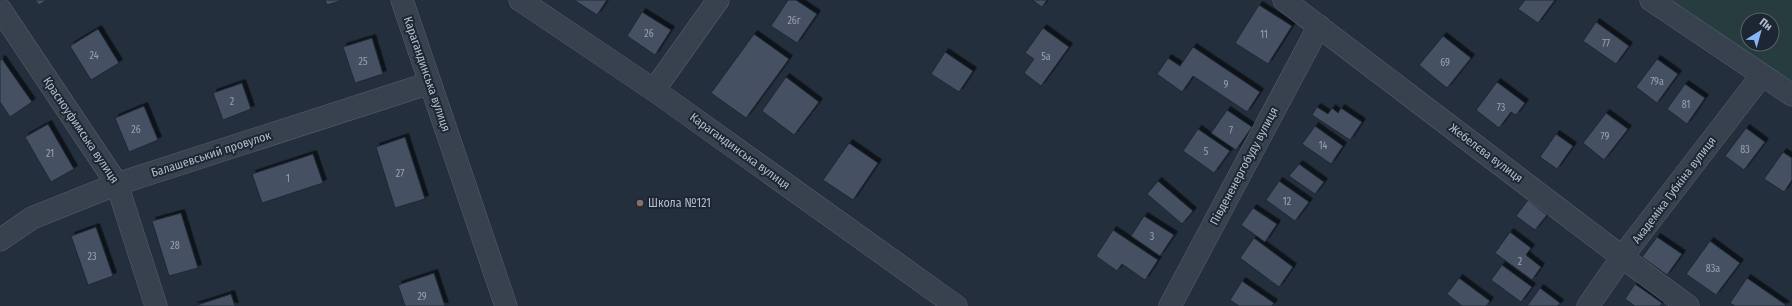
<svg xmlns="http://www.w3.org/2000/svg" width="1792" height="306" font-family="'Fira Sans Condensed',sans-serif">
  <defs>
    <filter id="shadow"><feDropShadow dx="3.5" dy="-3.5" stdDeviation="0" flood-color="#0009"/></filter>
  </defs>
  <rect width="100%" height="100%" fill="#242f3e"/>
  <path fill="#263c3f" fill-rule="evenodd" d="M 1670,0 L 1792,0 L 1792,82 ZM 1748,20 L 1772,20 L 1772,44 L 1748,44 Z"/>
  <g fill="#455162" stroke="#1f2835" filter="url(#shadow)">
    <path d="M 35,0 L 47,0 L 39,5 Z"/>
    <path d="M 325,0 L 343,0 L 327,5 Z"/>
    <path d="M 574,0 L 607,0 L 597,15 Z"/>
    <path d="M 788,0 L 796,0 L 817,14 L 797,43 L 771,26 Z"/>
    <path d="M 1032,0 L 1047,0 L 1042,7 Z"/>
    <path d="M 1525,0 L 1555,0 L 1538,23 L 1518,9 Z"/>
    <path d="M 1259,5 L 1292,26 L 1268,64 L 1235,43 Z"/>
    <path d="M 642,12 L 671,30 L 655,55 L 627,36 Z"/>
    <path d="M 1596,22 L 1629,46 L 1616,64 L 1583,41 Z"/>
    <path d="M 1043,28 L 1069,47 L 1041,86 L 1024,73 L 1034,59 L 1025,53 Z"/>
    <path d="M 98,29 L 119,63 L 91,80 L 70,46 Z"/>
    <path d="M 754,34 L 789,59 L 746,118 L 711,93 Z"/>
    <path d="M 1443,36 L 1471,58 L 1447,88 L 1419,65 Z"/>
    <path d="M 372,38 L 383,74 L 355,83 L 343,47 Z"/>
    <path d="M 1193,47 L 1260,92 L 1247,112 L 1193,76 L 1182,92 L 1157,74 L 1168,58 L 1180,66 Z"/>
    <path d="M 945,52 L 973,71 L 959,92 L 931,74 Z"/>
    <path d="M 2,59 L 32,102 L 10,117 L 0,102 L 0,60 Z"/>
    <path d="M 1657,59 L 1678,74 L 1657,103 L 1636,87 Z"/>
    <path d="M 786,77 L 819,102 L 794,135 L 762,111 Z"/>
    <path d="M 1497,82 L 1525,103 L 1516,115 L 1511,112 L 1499,128 L 1476,110 Z"/>
    <path d="M 242,83 L 251,109 L 223,120 L 213,93 Z"/>
    <path d="M 1685,84 L 1705,98 L 1687,124 L 1667,109 Z"/>
    <path d="M 144,106 L 158,140 L 129,152 L 115,118 Z"/>
    <path d="M 1317,107 L 1328,114 L 1332,108 L 1338,113 L 1341,108 L 1362,122 L 1350,140 L 1312,115 Z"/>
    <path d="M 1227,110 L 1252,127 L 1236,150 L 1211,133 Z"/>
    <path d="M 1606,113 L 1628,129 L 1604,160 L 1583,143 Z"/>
    <path d="M 48,124 L 74,169 L 51,182 L 25,137 Z"/>
    <path d="M 1315,126 L 1343,146 L 1331,164 L 1302,144 Z"/>
    <path d="M 1746,128 L 1765,142 L 1744,170 L 1725,156 Z"/>
    <path d="M 1198,129 L 1230,151 L 1214,173 L 1183,151 Z"/>
    <path d="M 1556,134 L 1573,146 L 1557,169 L 1540,157 Z"/>
    <path d="M 405,137 L 425,199 L 395,208 L 376,147 Z"/>
    <path d="M 849,143 L 878,163 L 853,200 L 823,180 Z"/>
    <path d="M 1783,152 L 1792,158 L 1792,180 L 1784,192 L 1764,179 Z"/>
    <path d="M 313,154 L 323,183 L 262,203 L 252,174 Z"/>
    <path d="M 1299,164 L 1324,182 L 1315,194 L 1289,176 Z"/>
    <path d="M 1158,181 L 1193,211 L 1182,224 L 1147,194 Z"/>
    <path d="M 1279,181 L 1309,202 L 1295,221 L 1266,200 Z"/>
    <path d="M 1528,200 L 1547,215 L 1535,230 L 1516,216 Z"/>
    <path d="M 1253,208 L 1277,224 L 1265,242 L 1241,225 Z"/>
    <path d="M 181,213 L 198,268 L 169,276 L 152,221 Z"/>
    <path d="M 1144,216 L 1174,235 L 1160,256 L 1131,236 Z"/>
    <path d="M 96,227 L 113,276 L 88,285 L 71,236 Z"/>
    <path d="M 1113,230 L 1158,260 L 1145,280 L 1122,264 L 1117,271 L 1096,256 Z"/>
    <path d="M 1510,232 L 1531,248 L 1526,255 L 1541,267 L 1532,280 L 1495,253 Z"/>
    <path d="M 1657,237 L 1682,254 L 1667,275 L 1642,257 Z"/>
    <path d="M 1254,238 L 1293,267 L 1279,287 L 1240,258 Z"/>
    <path d="M 1710,241 L 1740,263 L 1716,295 L 1686,274 Z"/>
    <path d="M 1502,265 L 1532,287 L 1521,302 L 1491,280 Z"/>
    <path d="M 434,273 L 445,306 L 405,306 L 398,285 Z"/>
    <path d="M 1459,278 L 1490,301 L 1486,306 L 1462,306 L 1447,294 Z"/>
    <path d="M 1747,278 L 1786,305 L 1785,306 L 1735,306 L 1730,303 Z"/>
    <path d="M 1242,281 L 1274,303 L 1272,306 L 1239,306 L 1230,300 Z"/>
    <path d="M 1635,284 L 1662,303 L 1660,306 L 1635,306 L 1625,299 Z"/>
    <path d="M 1540,288 L 1560,303 L 1558,306 L 1527,306 Z"/>
    <path d="M 231,294 L 235,306 L 194,306 Z"/>
  </g>
  <g fill="none" stroke-linecap="round" stroke-linejoin="round">
    <g stroke="#565f6c" stroke-width="23">
      <g id="street">
        <path d="M 402,0 L 506,306"/>
        <path d="M 520,0 L 654,90 L 956,306"/>
        <path d="M 1284,0 L 1622,257 L 1688,306"/>
        <path d="M 1651,0 L 1792,95"/>
        <path d="M 0,9 L 117,184 L 156,306"/>
        <path d="M 654,90 L 718,0"/>
        <path d="M 0,240 L 32,218 L 117,184 L 430,83"/>
        <path d="M 1170,306 L 1319,26"/>
        <path d="M 1588,306 L 1622,257 L 1762,75"/>
      </g>
    </g>
    <use href="#street" stroke="#38414e" stroke-width="22"/>
  </g>
  <circle fill="#8d6e63" stroke="#1d2633" stroke-width="1.5" cx="640" cy="203" r="4"/>
  <g text-anchor="middle" stroke-width="4" stroke-linejoin="round" paint-order="stroke">
    <g font-size="10" fill="#98a1af">
      <text x="794" y="24">26г</text>
      <text x="649" y="37">26</text>
      <text x="1264" y="38">11</text>
      <text x="1606" y="47">77</text>
      <text x="94" y="59">24</text>
      <text x="1046" y="60">5а</text>
      <text x="363" y="65">25</text>
      <text x="1445" y="66">69</text>
      <text x="1657" y="85">79а</text>
      <text x="1226" y="88">9</text>
      <text x="232" y="105">2</text>
      <text x="1686" y="108">81</text>
      <text x="1501" y="111">73</text>
      <text x="136" y="133">26</text>
      <text x="1231" y="134">7</text>
      <text x="1605" y="140">79</text>
      <text x="1323" y="149">14</text>
      <text x="1745" y="153">83</text>
      <text x="1206" y="155">5</text>
      <text x="50" y="157">21</text>
      <text x="400" y="177">27</text>
      <text x="288" y="182">1</text>
      <text x="1287" y="205">12</text>
      <text x="1152" y="240">3</text>
      <text x="175" y="249">28</text>
      <text x="92" y="260">23</text>
      <text x="1520" y="265">2</text>
      <text x="1713" y="272">83а</text>
      <text x="422" y="300">29</text>
    </g>
    <g font-size="12" fill="#b4bcc9" stroke="#1d2633">
      <text transform="translate(427 74) rotate(71)" y="4">Карагандинська вулиця</text>
      <text transform="translate(81 130) rotate(56)" y="4">Красноуфимська вулиця</text>
      <text transform="translate(740 151) rotate(36)" y="4">Карагандинська вулиця</text>
      <text transform="translate(1486 153) rotate(37)" y="4">Жебелєва вулиця</text>
      <text transform="translate(211 154) rotate(-18)" y="4">Балашевський провулок</text>
      <text transform="translate(1244 166) rotate(-62)" y="4">Південенергобуду вулиця</text>
      <text transform="translate(1674 190) rotate(-53)" y="4">Академіка Губкіна вулиця</text>
    </g>
    <g font-size="12" fill="#b4bcc9" stroke="#1d2633" text-anchor="start">
      <text x="648" y="207">Школа №121</text>
    </g>
  </g>
  <g transform="translate(1760 32) rotate(37)"><circle r="19" fill="#1d2633" stroke="#59626f"/>
  <path d="M0-3L7 15L0 10L-7 15Z" fill="#8ab4f8"/>
  <text y="-6" font-size="11" font-weight="bold" text-anchor="middle" fill="#b4bcc9">Пн</text>
  </g>
</svg>
